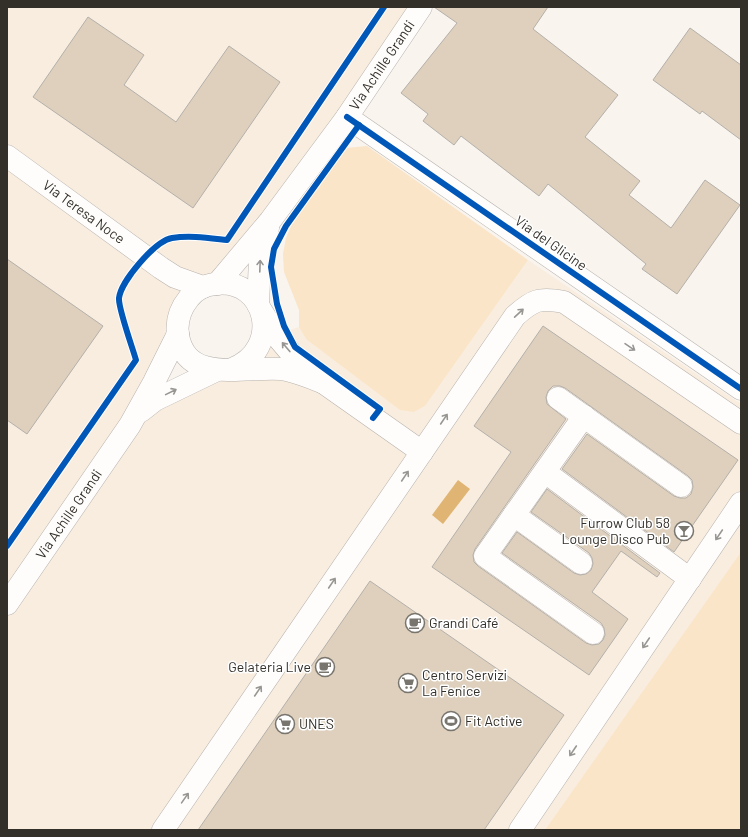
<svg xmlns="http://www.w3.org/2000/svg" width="748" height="837" font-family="Barlow,sans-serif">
  <rect width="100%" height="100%" fill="#f9f4ee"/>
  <g fill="#f9eddf">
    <path d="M 7,7 L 416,7 L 344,114 L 170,330 L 126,421 L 7,593 Z"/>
    <path d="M 528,260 L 741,404 L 741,552 L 545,830 L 7,830 L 7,613 L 135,426 L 270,336 L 299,327 L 306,339 L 414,412 L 425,406 Z"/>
  </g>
  <g fill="#fae5c8">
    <path d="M 367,146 L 528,260 L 425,406 L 414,412 L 400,410 L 306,339 L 299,327 L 299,310 L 284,272 L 283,254 L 286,238 L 292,224 L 346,148 Z"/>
    <path d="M 741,552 L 741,830 L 545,830 Z"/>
  </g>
  <path fill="#e0b574" d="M 458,480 L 470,489 L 443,524 L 432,515 Z"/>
  <g fill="#ded0bc" stroke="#b4b0ab">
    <path d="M 434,7 L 548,7 L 533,29 L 618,95 L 585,137 L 640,181 L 629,195 L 671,228 L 705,180 L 740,205 L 677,294 L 642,269 L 646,264 L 548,184 L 539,196 L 461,136 L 454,145 L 423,121 L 428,114 L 401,93 L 457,23 Z"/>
    <path d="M 88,17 L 144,55 L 124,85 L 176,122 L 229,46 L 280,82 L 193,208 L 33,97 Z"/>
    <path d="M 690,28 L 741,65 L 741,140 L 702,111 L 700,114 L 653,80 Z"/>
    <path d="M 7,259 L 103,326 L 27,434 L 7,420 Z"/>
    <path d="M 543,326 L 738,460 L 674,552 L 562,469 L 587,434 L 674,496 L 680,498 L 686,498 L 691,494 L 693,487 L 692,480 L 688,476 L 565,388 L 560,386 L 553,386 L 548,391 L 546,397 L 547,404 L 566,419 L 475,549 L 473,555 L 474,562 L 478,566 L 586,643 L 592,645 L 599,644 L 603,640 L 605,635 L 604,628 L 601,623 L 502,553 L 517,532 L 574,573 L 580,575 L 586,574 L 591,570 L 593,564 L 592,558 L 589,553 L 531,512 L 547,489 L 660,573 L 657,577 L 621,551 L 592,592 L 628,619 L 589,675 L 432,567 L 511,452 L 474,426 Z"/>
    <path d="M 370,581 L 564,715 L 484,830 L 198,830 Z"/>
  </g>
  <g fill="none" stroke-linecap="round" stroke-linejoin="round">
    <g stroke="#b7b3ae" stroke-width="23">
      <g id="minor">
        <path d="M 347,117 L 741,389"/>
        <path id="s1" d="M 7,156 L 161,268 L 175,277 L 203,287"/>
        <path id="s2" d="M 217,284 L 270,221 L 347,117 L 421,7"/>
        <path d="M 258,305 L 260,259 L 268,228"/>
        <path d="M 262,312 L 280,340 L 296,359 L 324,383 L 422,452"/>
        <path d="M 232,369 C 283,350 268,277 215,284 C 205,285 195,290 189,298 C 180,309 176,321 178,335 C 186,385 246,366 281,369 C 296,371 310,377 324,383"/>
        <path d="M 558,398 L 681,486"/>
        <path d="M 141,411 L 155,400 L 217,370"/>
        <path d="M 584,416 L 485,556 L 593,633"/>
        <path d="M 545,472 L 690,579"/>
        <path d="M 514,515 L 581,563"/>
        <path id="s3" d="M 7,604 L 130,425 L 154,382 L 178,334"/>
        <path d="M 163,830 L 515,316 C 533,300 539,297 564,302 L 741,423"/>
        <path d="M 520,830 L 741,503"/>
      </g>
    </g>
    <use href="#minor" stroke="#fefdfc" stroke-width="22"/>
    <g stroke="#fff" stroke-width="8">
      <g id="cycleway">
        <path d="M 347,117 L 741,389"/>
        <path d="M 359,125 L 286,226 L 274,249 L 271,267 L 277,304 L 284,326 L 295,347 L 380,409 L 373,418"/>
        <path d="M 7,546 L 136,360 C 133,349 118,308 119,298 C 121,281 155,241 172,238 C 190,235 209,238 227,240 L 384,7"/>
      </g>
    </g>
    <use href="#cycleway" stroke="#0057b8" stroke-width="6"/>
  </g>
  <defs><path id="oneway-shaft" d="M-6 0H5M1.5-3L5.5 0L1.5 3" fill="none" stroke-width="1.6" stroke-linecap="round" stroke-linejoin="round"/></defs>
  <g stroke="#989692">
    <use href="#oneway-shaft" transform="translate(260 266) rotate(-88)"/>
    <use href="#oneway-shaft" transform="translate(519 313) rotate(-43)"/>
    <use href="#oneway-shaft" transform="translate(286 347) rotate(-130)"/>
    <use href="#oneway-shaft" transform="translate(630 347) rotate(34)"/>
    <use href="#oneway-shaft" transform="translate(171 392) rotate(-26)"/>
    <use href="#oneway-shaft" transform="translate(444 419) rotate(-56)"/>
    <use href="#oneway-shaft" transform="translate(405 476) rotate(-56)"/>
    <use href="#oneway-shaft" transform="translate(719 535) rotate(124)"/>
    <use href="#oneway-shaft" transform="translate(332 583) rotate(-56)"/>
    <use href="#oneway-shaft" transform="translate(646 643) rotate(124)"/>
    <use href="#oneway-shaft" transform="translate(258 691) rotate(-56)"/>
    <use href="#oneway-shaft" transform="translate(573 751) rotate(124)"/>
    <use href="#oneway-shaft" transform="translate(185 798) rotate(-55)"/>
  </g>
  <defs>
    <g id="bar-ring" transform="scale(1)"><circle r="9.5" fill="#fff" stroke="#78746e" stroke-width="1.5"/><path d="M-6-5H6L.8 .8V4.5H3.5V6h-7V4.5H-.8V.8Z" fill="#78746e"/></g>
    <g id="cafe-ring" transform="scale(1)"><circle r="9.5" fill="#fff" stroke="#78746e" stroke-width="1.5"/><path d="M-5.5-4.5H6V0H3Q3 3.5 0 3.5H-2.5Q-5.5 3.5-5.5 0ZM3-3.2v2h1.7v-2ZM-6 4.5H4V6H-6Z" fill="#78746e"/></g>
    <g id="supermarket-ring" transform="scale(1)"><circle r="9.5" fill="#fff" stroke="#78746e" stroke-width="1.5"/><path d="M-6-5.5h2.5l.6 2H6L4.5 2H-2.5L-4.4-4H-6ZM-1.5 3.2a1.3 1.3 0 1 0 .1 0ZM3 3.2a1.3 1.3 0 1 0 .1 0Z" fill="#78746e"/></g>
    <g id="stadium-ring" transform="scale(1)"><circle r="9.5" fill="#fff" stroke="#78746e" stroke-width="1.5"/><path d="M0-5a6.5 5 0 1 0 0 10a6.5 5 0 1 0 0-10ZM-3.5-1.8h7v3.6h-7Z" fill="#78746e"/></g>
  </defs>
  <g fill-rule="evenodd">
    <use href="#bar-ring" x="684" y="531"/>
    <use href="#cafe-ring" x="415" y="623"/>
    <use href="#cafe-ring" x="325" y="667"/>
    <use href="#supermarket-ring" x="408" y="683"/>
    <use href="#stadium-ring" x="451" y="721"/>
    <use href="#supermarket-ring" x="285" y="724"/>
  </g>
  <g text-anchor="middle" stroke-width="3" stroke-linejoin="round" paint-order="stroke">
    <g font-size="14" fill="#332f29" stroke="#fff">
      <text dy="5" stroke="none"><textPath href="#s2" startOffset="274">Via Achille Grandi</textPath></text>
      <text dy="5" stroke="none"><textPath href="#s1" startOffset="95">Via Teresa Noce</textPath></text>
      <text transform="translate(551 243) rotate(35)" y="5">Via del Glicine</text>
      <text dy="5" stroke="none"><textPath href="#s3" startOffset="109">Via Achille Grandi</textPath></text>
    </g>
    <g font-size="14" fill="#332f29" stroke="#fff" text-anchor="start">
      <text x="670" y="528" text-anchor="end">Furrow Club 58<tspan x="670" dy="16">Lounge Disco Pub</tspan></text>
      <text x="429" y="628">Grandi Café</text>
      <text x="311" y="672" text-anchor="end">Gelateria Live</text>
      <text x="422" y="680">Centro Servizi<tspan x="422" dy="16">La Fenice</tspan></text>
      <text x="465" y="726">Fit Active</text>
      <text x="299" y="729">UNES</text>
    </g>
  </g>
  <rect width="748" height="837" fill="none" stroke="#332f29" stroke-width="16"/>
</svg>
